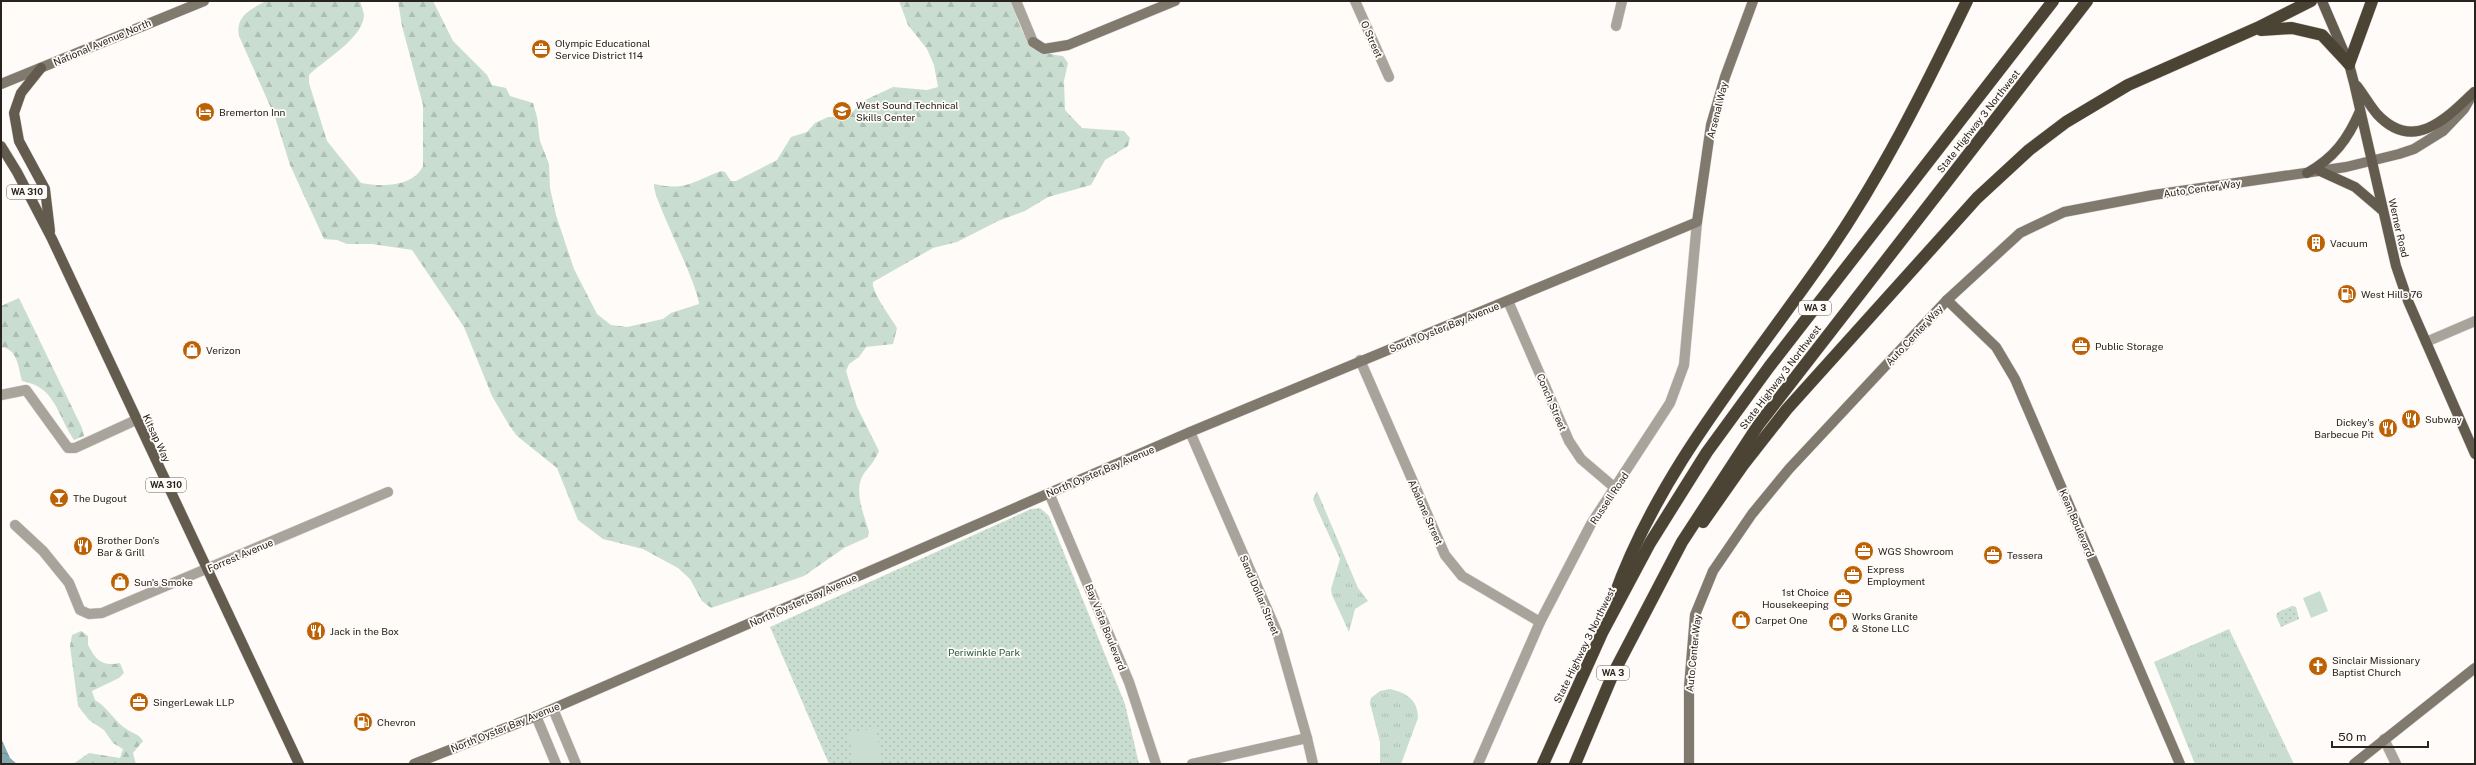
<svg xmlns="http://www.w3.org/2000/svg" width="2476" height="765" font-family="'Public Sans',sans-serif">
  <defs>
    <pattern id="grass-tufts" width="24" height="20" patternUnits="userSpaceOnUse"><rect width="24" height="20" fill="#c9ded1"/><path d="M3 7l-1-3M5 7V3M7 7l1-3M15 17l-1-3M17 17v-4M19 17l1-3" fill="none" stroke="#adbeb3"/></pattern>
    <pattern id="forest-firs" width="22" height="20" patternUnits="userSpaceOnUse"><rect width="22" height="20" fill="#c9ded1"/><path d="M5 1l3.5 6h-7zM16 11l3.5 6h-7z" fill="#adbeb3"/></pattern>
    <pattern id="park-dots" width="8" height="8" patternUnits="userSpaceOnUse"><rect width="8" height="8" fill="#c9ded1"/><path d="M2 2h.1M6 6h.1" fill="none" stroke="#adbeb3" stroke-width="1.8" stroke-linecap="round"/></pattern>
    <pattern id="water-waves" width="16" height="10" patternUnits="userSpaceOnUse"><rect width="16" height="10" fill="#84a8b1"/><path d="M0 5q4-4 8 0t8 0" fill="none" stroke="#6c888f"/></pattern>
  </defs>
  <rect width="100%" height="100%" fill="#fefbf8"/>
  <g fill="url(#grass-tufts)">
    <path d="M 1317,491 L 1358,588 L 1368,601 L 1355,609 L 1349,632 L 1332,595 L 1331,589 L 1340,559 L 1316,507 L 1313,499 Z"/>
    <path d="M 2229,629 L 2294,764 L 2195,764 L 2154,662 Z"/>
    <path d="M 1390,689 C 1407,693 1418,700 1418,718 L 1401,764 L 1380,764 L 1380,742 L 1370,703 L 1371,698 L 1380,691 Z"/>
  </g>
  <g fill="url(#forest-firs)">
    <path d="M 266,1 L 360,1 C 361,5 364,12 364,16 C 362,39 324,60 309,75 L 309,83 L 327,141 L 361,183 C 382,187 413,187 423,166 L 423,105 L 402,26 L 398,1 L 433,1 L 453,41 L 487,75 L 492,85 L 506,88 L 510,96 L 533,103 L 537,117 L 540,141 L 549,164 L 550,188 L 556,215 L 574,269 L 597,314 L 611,325 L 627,327 L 663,319 L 671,313 L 699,304 C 697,281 651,195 654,184 C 686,191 692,182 721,171 L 725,172 L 731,181 L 736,181 L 777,160 L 791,137 L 807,132 L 815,123 L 828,117 L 843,117 L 851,114 L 861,102 L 893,87 L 927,90 L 938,87 L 934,65 L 927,49 L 908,25 L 899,1 L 1011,1 C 1023,33 1024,52 1063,56 L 1068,63 L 1064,81 L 1065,110 L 1082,128 L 1124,131 L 1130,138 L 1128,146 L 1105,160 L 1091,185 L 1048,197 L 1025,211 L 998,221 L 957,242 L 933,248 L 873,282 C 871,292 891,317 897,328 L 893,344 L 866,347 L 859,357 L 849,364 L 846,371 L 857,407 L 879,451 C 875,460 871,465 865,472 C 852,489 864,514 869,532 L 868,537 L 844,548 L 804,576 L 711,608 L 702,601 L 690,579 L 678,568 L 643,549 L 603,539 L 578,520 L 557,468 L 517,436 L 509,425 L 492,396 L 464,327 L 412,250 L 372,244 L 347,244 L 337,240 L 324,239 L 290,165 L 275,117 L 239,36 C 235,16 251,9 266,1 Z"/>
    <path d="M 19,298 L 82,428 L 84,436 L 74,440 C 57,415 56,387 22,381 C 18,367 18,349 1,347 L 1,306 Z"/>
    <path d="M 81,631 L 88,636 L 88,645 C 96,660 102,667 120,663 L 124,673 L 119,678 L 92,691 L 95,700 C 109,708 114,722 128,730 C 134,734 139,734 143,741 L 133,753 L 136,764 L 73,764 L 89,753 L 120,758 L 123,749 L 113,743 L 104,730 L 89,720 L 78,706 L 70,646 L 72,635 Z"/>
  </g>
  <g fill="url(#park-dots)">
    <path d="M 1040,508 L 1049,516 L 1125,704 L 1139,764 L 829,764 L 770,627 L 1031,509 Z"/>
    <path d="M 2292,606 L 2296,607 L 2299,619 L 2281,627 L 2276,616 L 2278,612 Z"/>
  </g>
  <g fill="#c9ded1">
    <path d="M 2320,591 L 2328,611 L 2311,618 L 2303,598 Z"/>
    <path d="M 876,728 L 882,764 L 854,764 L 848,733 Z"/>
  </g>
  <path fill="url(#water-waves)" d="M 1,738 L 10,758 L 17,764 L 1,764 Z"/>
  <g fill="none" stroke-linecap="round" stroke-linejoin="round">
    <g stroke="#dcd8d5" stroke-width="11">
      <g id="street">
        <path d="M 1016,1 L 1033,42"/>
        <path d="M 1355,1 L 1389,77"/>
        <path d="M 1616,26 L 1622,1"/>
        <path d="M 1508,301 L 1569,441 L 1581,459 L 1615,488"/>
        <path d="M 2426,342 L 2475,321"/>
        <path d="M 1360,360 L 1445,555 L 1462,576 L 1540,622"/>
        <path d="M 1,395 L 26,390 L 68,448 L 75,448 L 136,420"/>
        <path d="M 1190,432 L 1277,632 L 1307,738 L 1313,764"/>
        <path d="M 1049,493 L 1129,682 L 1156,764"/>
        <path d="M 15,525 L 43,551 L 69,583 L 80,610 L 89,614 L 102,613 L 388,492"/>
        <path d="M 553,709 L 576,764"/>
        <path d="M 536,716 L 556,764"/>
        <path d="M 2384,739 L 2396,764"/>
        <path d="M 1192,764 L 1307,738"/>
        <path d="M 1478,764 L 1540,622 L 1591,524 L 1670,403 L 1684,365 L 1697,222"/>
      </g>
    </g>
    <g stroke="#dcd8d5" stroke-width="11">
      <g id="secondary">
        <path d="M 1033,42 L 1044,49 L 1068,45 L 1175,1"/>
        <path d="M 1,84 L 204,1"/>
        <path d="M 1947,300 L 1996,347 L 2015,379 L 2180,764"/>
        <path d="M 414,764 L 536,716 L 1190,432 L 1697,222 L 1711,125 L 1725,77 L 1753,1"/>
        <path d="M 1689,764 L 1689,687 L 1695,615 L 1713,571 L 1752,514 L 1789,469 L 1947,300 L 2020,233 L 2064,212 L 2153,195 L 2346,167 L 2399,154 L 2414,149 L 2443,131 L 2464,109 L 2471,97"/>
        <path d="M 2354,764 L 2475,668"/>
      </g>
    </g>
    <g stroke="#dcd8d5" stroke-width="11">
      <g id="primary">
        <path d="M 2322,1 L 2349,64 L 2354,83 L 2396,266 L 2408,301 L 2475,454"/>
        <path d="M 41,68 L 21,93 L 14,113 L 19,141 L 45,189 L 50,231"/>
        <path d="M 2357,86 C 2364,95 2370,106 2377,114 C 2413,153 2446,119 2474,92"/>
        <path d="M 1,146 L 17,172 L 52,239 L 299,764"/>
        <path d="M 2320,171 L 2355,187 L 2382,210"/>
        <path d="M 2307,173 C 2334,158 2348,139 2360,111"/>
      </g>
    </g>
    <g stroke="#dcd8d5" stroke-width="13">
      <g id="highway">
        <path d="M 2261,30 L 2292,28 L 2322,35 L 2349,64"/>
        <path d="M 2349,64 L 2372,1"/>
        <path d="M 1703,522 L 1743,465 L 1787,409 L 1977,198 L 2029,150 L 2066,122 L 2128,85 L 2257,28 L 2311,1"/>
        <path d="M 1614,597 C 1658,472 1748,368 1823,260 C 1880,179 1924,90 1967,1"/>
        <path d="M 1543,764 L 1602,633 L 1650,543 L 1707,452 L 1769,367 L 2053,1"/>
        <path d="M 1575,764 L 1613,674 L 1682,542 L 1759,424 L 2087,1"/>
      </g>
    </g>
    <use href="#street" stroke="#a8a39b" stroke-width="10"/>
    <use href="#secondary" stroke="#7f796e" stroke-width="10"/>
    <use href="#primary" stroke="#635c4e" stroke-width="10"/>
    <use href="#highway" stroke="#4b4333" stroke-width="12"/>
  </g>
  <defs>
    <g id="office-disc" transform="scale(1)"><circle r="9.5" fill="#bc6205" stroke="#fefbf8"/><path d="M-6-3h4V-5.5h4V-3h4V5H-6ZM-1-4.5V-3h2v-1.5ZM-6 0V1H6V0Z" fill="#fff"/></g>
    <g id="school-disc" transform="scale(1)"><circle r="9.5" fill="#bc6205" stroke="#fefbf8"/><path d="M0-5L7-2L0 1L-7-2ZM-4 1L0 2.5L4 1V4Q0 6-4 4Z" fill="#fff"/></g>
    <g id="hotel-disc" transform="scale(1)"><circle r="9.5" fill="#bc6205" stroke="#fefbf8"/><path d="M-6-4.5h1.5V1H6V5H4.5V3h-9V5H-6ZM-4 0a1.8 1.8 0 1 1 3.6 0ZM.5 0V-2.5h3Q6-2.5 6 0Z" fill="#fff"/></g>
    <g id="building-disc" transform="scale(1)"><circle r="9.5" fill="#bc6205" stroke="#fefbf8"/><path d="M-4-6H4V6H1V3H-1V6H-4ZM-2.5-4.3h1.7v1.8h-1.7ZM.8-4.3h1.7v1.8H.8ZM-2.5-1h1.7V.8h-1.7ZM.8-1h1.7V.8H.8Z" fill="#fff"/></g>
    <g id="fuel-disc" transform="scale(1)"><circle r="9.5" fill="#bc6205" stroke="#fefbf8"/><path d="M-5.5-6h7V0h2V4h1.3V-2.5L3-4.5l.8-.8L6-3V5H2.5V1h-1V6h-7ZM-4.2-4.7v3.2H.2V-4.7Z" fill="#fff"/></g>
    <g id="shop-disc" transform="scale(1)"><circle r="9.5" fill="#bc6205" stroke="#fefbf8"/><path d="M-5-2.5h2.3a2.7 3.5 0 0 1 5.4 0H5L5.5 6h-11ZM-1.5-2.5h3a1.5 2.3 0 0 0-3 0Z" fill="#fff"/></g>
    <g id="restaurant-disc" transform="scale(1)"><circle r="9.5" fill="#bc6205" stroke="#fefbf8"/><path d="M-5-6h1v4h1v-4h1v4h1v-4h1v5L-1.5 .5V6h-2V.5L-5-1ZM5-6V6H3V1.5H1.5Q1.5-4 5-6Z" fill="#fff"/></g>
    <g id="bar-disc" transform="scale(1)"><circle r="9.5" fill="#bc6205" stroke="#fefbf8"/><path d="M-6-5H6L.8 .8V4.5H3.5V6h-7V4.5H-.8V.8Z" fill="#fff"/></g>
    <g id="church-disc" transform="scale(1)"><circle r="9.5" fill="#bc6205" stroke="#fefbf8"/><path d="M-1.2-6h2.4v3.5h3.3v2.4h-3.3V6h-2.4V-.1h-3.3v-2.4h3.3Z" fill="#fff"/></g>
  </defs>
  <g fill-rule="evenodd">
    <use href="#office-disc" x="541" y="49"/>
    <use href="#school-disc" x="842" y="111"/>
    <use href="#hotel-disc" x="205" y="112"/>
    <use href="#building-disc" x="2316" y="243"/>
    <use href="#fuel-disc" x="2347" y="294"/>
    <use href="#office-disc" x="2081" y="346"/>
    <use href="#shop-disc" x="192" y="350"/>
    <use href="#restaurant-disc" x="2411" y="419"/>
    <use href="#restaurant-disc" x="2388" y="428"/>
    <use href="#bar-disc" x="59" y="498"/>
    <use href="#restaurant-disc" x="83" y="546"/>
    <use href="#office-disc" x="1864" y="551"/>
    <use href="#office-disc" x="1993" y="555"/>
    <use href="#office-disc" x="1853" y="575"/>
    <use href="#shop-disc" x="120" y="582"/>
    <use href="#office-disc" x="1843" y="598"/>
    <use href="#shop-disc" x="1741" y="620"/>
    <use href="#shop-disc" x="1838" y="622"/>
    <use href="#restaurant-disc" x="316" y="631"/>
    <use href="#church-disc" x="2318" y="666"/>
    <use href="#office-disc" x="139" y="702"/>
    <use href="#fuel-disc" x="363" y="722"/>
  </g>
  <g text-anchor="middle" stroke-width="3.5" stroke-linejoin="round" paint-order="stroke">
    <g fill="#fefbf8" stroke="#69645f" stroke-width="1">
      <rect x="7" y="185" width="40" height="14" rx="3"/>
      <rect x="1799" y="301" width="32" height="14" rx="3"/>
      <rect x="146" y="478" width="40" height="14" rx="3"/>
      <rect x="1597" y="666" width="32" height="14" rx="3"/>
    </g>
    <g font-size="9" font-weight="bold" fill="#29231d">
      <text x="27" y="195">WA 310</text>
      <text x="1815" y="311">WA 3</text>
      <text x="166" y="488">WA 310</text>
      <text x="1613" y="676">WA 3</text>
    </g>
    <g font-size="10" fill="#29231d" stroke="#fefbf8">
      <text transform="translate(1372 39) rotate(66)" y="4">O Street</text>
      <text transform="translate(102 42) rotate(-23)" y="4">National Avenue North</text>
      <text transform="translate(1717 110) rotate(-76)" y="4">Arsenal Way</text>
      <text transform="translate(1978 121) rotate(-52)" y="4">State Highway 3 Northwest</text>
      <text transform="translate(2202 188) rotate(-8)" y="4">Auto Center Way</text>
      <text transform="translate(2399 228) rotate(77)" y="4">Werner Road</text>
      <text transform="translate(1444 327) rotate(-22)" y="4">South Oyster Bay Avenue</text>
      <text transform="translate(1914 335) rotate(-47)" y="4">Auto Center Way</text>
      <text transform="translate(1780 377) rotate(-53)" y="4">State Highway 3 Northwest</text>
      <text transform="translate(1552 402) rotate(67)" y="4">Conch Street</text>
      <text transform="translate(157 438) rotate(65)" y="4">Kitsap Way</text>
      <text transform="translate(1100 471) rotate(-23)" y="4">North Oyster Bay Avenue</text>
      <text transform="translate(1609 498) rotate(-56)" y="4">Russell Road</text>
      <text transform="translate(1426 512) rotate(66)" y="4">Abalone Street</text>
      <text transform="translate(2077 523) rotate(67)" y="4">Kean Boulevard</text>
      <text transform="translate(240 555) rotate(-23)" y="4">Forrest Avenue</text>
      <text transform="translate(1260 595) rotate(67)" y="4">Sand Dollar Street</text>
      <text transform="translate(803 600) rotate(-24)" y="4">North Oyster Bay Avenue</text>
      <text transform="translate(1106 627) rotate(68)" y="4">Bay Vista Boulevard</text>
      <text transform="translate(1584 645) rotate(-64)" y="4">State Highway 3 Northwest</text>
      <text transform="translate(1693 653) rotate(-84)" y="4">Auto Center Way</text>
      <text transform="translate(505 727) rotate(-22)" y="4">North Oyster Bay Avenue</text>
    </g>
    <g font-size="10" fill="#29231d" stroke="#fefbf8" text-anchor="start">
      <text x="555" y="47">Olympic Educational<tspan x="555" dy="12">Service District 114</tspan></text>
      <text x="856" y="109">West Sound Technical<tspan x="856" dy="12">Skills Center</tspan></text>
      <text x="219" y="116">Bremerton Inn</text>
      <text x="2330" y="247">Vacuum</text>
      <text x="2361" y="298">West Hills 76</text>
      <text x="2095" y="350">Public Storage</text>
      <text x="206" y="354">Verizon</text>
      <text x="2425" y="423">Subway</text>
      <text x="2374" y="426" text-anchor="end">Dickey's<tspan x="2374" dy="12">Barbecue Pit</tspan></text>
      <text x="73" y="502">The Dugout</text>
      <text x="97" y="544">Brother Don's<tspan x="97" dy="12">Bar &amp; Grill</tspan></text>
      <text x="1878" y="555">WGS Showroom</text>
      <text x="2007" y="559">Tessera</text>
      <text x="1867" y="573">Express<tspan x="1867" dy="12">Employment</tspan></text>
      <text x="134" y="586">Sun's Smoke</text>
      <text x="1829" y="596" text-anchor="end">1st Choice<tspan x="1829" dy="12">Housekeeping</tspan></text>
      <text x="1852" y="620">Works Granite<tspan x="1852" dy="12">&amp; Stone LLC</tspan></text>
      <text x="1755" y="624">Carpet One</text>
      <text x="330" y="635">Jack in the Box</text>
      <text x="2332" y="664">Sinclair Missionary<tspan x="2332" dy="12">Baptist Church</tspan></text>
      <text x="153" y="706">SingerLewak LLP</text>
      <text x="377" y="726">Chevron</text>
    </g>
    <g font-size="10" fill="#28593e" stroke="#fefbf8">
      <text x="984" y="656">Periwinkle Park</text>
    </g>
  </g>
  <rect width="2476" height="765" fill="none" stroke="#29231d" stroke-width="4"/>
  <path d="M2332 741v6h96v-6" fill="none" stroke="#29231d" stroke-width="2"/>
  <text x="2338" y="741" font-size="12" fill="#29231d" stroke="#fefbf8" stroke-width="3" paint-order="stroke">50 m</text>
</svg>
